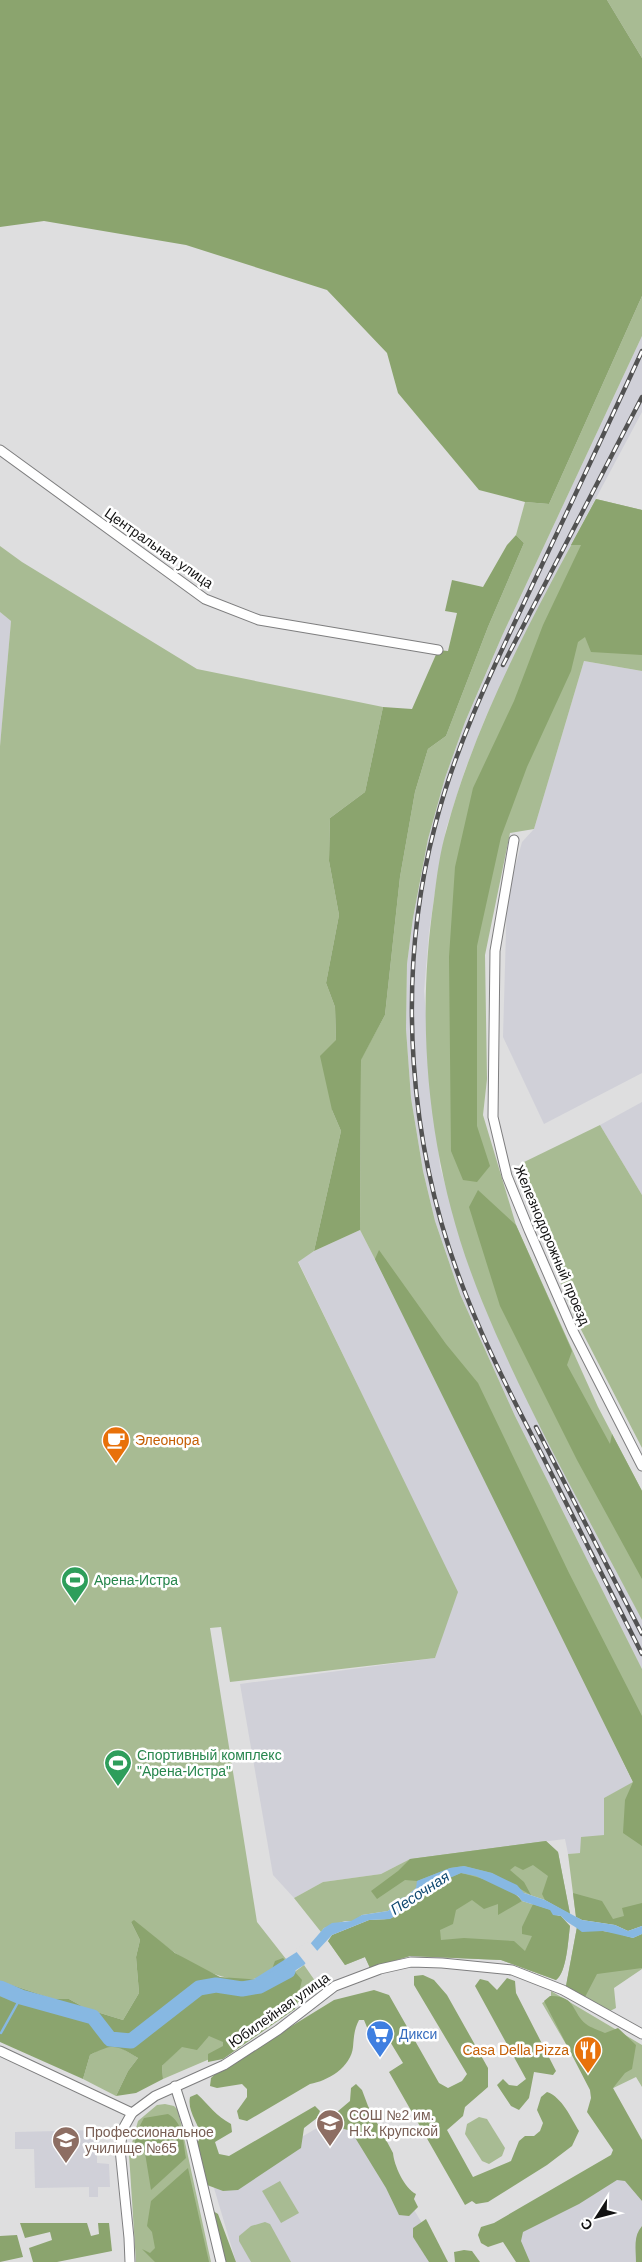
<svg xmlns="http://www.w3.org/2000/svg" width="642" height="2262" font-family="Helvetica,sans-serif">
  <rect width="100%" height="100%" fill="#dededf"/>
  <g fill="#d0d0d8">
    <path d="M 642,336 L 642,412 L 571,545 L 487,714 L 465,770 L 446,829 L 437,879 L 429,932 L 424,991 L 440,1167 L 467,1259 L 504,1352 L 642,1620 L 642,1669 L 515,1416 L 460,1294 L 435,1221 L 423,1171 L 411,1098 L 406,1029 L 407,964 L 413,918 L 428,839 L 445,778 L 465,722 L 502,636 Z"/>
    <path d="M 0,612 L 11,621 L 0,746 Z"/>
    <path d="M 584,661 L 642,671 L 642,1073 L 544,1124 L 503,1037 L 507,896 L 522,842 L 534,829 Z"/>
    <path d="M 642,1102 L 642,1195 L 600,1125 Z"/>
    <path d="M 360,1230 L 501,1504 L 633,1783 L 604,1798 L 604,1835 L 580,1853 L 568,1854 L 565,1839 L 410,1859 L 381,1874 L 323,1882 L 294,1898 L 273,1875 L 240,1684 L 435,1658 L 457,1592 L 298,1261 L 314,1251 Z"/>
    <path d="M 353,2107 L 445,2262 L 236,2262 L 214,2188 Z"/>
    <path d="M 100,2130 L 100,2147 L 97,2148 L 97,2163 L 109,2164 L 110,2187 L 98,2187 L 98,2197 L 89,2197 L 89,2187 L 35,2188 L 34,2149 L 15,2149 L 15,2132 Z"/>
    <path d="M 632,2163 L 642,2181 L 642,2262 L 526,2262 L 509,2233 Z"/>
  </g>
  <g fill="#a8bb93">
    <path d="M 607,0 L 642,0 L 642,58 Z"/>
    <path d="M 642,296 L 642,336 L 502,636 L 465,722 L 445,778 L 428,839 L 413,918 L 407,964 L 406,1029 L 411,1098 L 423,1171 L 435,1221 L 460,1294 L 515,1416 L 642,1669 L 642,1926 L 576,1917 L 568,1854 L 580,1853 L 581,1837 L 604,1835 L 604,1798 L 633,1782 L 501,1504 L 360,1230 L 361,1059 L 385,1015 L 400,877 L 415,792 L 428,749 L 446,736 L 488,627 L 524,543 L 516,535 L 525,502 L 549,504 Z"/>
    <path d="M 596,499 L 642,510 L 642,671 L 584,661 L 534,829 L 510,833 L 485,955 L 487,1079 L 483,1115 L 516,1225 L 598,1407 L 642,1491 L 642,1620 C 587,1515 527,1411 482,1301 C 430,1174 414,1034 434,899 C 437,875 440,851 447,828 C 479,711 539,605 596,499 Z"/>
    <path d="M 0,546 L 22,562 L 197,669 L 383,707 L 365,792 L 330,818 L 329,861 L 339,915 L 326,983 L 335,1007 L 336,1040 L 332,1110 L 341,1131 L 314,1251 L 298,1262 L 458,1592 L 435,1658 L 230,1682 L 221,1627 L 210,1628 L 257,1922 L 286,1959 C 277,1966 264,1978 253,1979 C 207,1984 167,1947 134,1921 L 131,1922 L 140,1940 L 136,1957 L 139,1993 L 123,2020 L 87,2009 L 69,1999 L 54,1999 L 0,1981 L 0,746 L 11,621 L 0,612 Z"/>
    <path d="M 600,1125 L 642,1195 L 642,1448 L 574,1316 L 516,1172 L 520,1164 Z"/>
    <path d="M 546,1841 L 558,1852 L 570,1914 L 545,1900 L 524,1893 L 416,1888 L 388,1911 L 362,1915 L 355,1921 L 345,1921 L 324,1928 L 321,1932 L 294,1898 L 323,1882 L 381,1874 L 410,1859 Z"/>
    <path d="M 461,1873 L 522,1901 L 551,1910 L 570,1926 C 568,1940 567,1972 556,1980 L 501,1960 L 410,1956 L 370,1968 L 365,1957 L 345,1965 L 328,1941 L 398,1915 L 419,1896 Z"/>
    <path d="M 577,1927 L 633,1938 L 642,1934 L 642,1969 L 614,1988 L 616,2008 L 610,2011 L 566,1986 Z"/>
    <path d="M 304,1965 L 320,1988 L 274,2022 L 226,2052 L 163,2079 L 162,2066 L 182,2046 L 209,2036 Z"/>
    <path d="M 551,1991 L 642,2045 L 642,2087 L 636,2077 L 603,2093 L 581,2070 L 542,2003 L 551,1998 Z"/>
    <path d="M 118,2046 L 138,2058 L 128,2071 L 116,2096 L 83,2079 L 90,2055 L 103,2048 Z"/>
    <path d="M 165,2104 L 174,2106 L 178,2110 L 211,2262 L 136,2262 L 129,2154 L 138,2121 L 157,2105 Z"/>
    <path d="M 479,2117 L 487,2119 L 505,2148 L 502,2156 L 489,2164 L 482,2161 L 465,2134 L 467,2124 Z"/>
    <path d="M 280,2181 L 299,2213 L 281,2223 L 262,2191 Z"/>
    <path d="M 265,2222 L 270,2224 L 291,2262 L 251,2262 L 239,2241 L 239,2236 L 251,2226 Z"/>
  </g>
  <g fill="#8ba46e">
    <path d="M 0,0 L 607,0 L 642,58 L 642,296 L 549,504 L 525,502 L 479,490 L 398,393 L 387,353 L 327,290 L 186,245 L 44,221 L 0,227 Z"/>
    <path d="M 596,499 L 642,510 L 642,655 L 591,652 L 585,637 L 578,642 L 571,671 L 527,767 L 501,837 L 477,946 L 477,1126 L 490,1166 L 477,1182 L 463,1180 L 451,1151 L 449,957 L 455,867 L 473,788 L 514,701 L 543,625 L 581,545 L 571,545 Z"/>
    <path d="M 516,535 L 524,543 L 488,627 L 446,736 L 428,749 L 415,792 L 400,877 L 385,1015 L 361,1060 L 360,1230 L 314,1251 L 341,1131 L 332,1110 L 320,1056 L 336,1040 L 335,1007 L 326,983 L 339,915 L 329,861 L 330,818 L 365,792 L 383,707 L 412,709 L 438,650 L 448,651 L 457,613 L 445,611 L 452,580 L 483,587 L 507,545 Z"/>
    <path d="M 478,1190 L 516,1225 L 572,1351 L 567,1365 L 610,1444 L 612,1434 L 642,1491 L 642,1579 L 577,1460 L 500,1306 L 469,1207 Z"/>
    <path d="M 379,1250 L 446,1344 L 478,1383 L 569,1573 L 642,1716 L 642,1846 L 623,1833 L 625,1800 L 633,1782 L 375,1259 Z"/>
    <path d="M 546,1841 L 558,1852 L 570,1914 L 545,1900 L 542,1894 L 548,1876 L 533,1865 L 523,1870 L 515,1866 L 510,1870 L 524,1882 L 531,1895 L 492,1873 L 464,1866 L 450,1868 L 417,1881 L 405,1880 L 377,1899 L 371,1891 L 398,1871 L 410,1859 Z"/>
    <path d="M 461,1873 C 478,1877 511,1886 522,1901 L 498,1915 L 498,1904 L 484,1909 L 472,1900 L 456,1910 L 453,1924 L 440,1930 L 441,1940 L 464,1938 L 514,1941 L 525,1951 L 532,1936 L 522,1934 L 522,1927 L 533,1904 L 551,1910 L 554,1915 L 561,1916 L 570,1926 C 568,1940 567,1972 556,1980 L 501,1960 L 410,1956 L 370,1968 L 365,1957 L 345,1965 L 328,1941 L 332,1935 L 369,1920 L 390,1919 L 398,1915 L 419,1896 L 438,1883 Z"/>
    <path d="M 573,1893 L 602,1901 L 613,1919 L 624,1916 L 622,1908 L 642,1903 L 642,1926 L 628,1931 L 615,1925 L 582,1920 L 576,1917 Z"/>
    <path d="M 134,1920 L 175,1953 L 220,1977 L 275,1981 L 272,1969 L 275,1961 L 283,1958 L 302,1980 L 295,2009 L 223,2059 L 208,2062 L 208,2054 L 223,2046 L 223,2042 L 209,2036 L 197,2050 L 182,2047 L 162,2066 L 163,2079 L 136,2093 L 116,2096 L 128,2071 L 138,2058 C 116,2045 114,2043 90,2055 L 83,2079 L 0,2042 L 0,1981 L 54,1999 L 69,1999 L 87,2009 L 123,2020 L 139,1993 L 136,1957 L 140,1940 L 131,1922 Z"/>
    <path d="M 577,1927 L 616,1933 L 633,1938 L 642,1934 L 642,1968 L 597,1974 L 585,1997 L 566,1986 Z"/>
    <path d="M 423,1975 L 434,1980 L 447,1995 L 488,2068 L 488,2087 L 465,2107 L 463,2116 L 447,2130 L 473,2177 L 511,2161 L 519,2141 L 525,2136 L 534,2136 L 540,2131 L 543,2123 L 537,2110 L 541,2097 L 547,2092 C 562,2097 571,2118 579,2131 L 572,2146 L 547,2165 L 488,2202 L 476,2204 L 472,2201 L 465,2205 L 389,2072 L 403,2063 L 386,2035 L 373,2042 L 364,2020 L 359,2020 C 354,2030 354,2036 353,2047 C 351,2067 328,2081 310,2084 L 247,2121 L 239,2119 L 237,2111 L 247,2097 L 247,2089 L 242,2084 L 217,2088 L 210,2086 L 211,2078 L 217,2072 L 334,2000 L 374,1990 L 389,1995 L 439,2083 L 448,2088 L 462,2081 L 467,2074 L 414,1985 L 414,1976 Z"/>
    <path d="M 507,1978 L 515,1981 L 516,1993 L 556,2071 L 553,2075 L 534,2072 L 529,2098 L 519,2110 L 511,2106 L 497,2085 L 503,2079 L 509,2085 L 517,2086 L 526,2079 L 475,1986 L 480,1979 L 488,1981 L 497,1990 Z"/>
    <path d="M 550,1996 C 576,1995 572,2013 586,2024 C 591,2028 599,2030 605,2033 L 618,2028 L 636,2045 L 632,2069 L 625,2073 L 613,2088 L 642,2140 L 642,2201 L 625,2181 L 617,2180 L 579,2204 L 523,2232 L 521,2241 L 530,2262 L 516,2262 L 503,2242 L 488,2247 L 481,2243 L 478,2235 L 481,2227 L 494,2223 L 611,2155 L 613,2150 L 587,2112 L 591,2098 L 590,2090 L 544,2001 Z"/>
    <path d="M 356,2084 L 362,2090 L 368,2106 L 393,2153 C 394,2165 404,2188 416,2194 L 414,2199 L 418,2207 L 409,2216 L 399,2215 L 386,2188 L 351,2131 L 341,2128 L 337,2112 L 350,2101 L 351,2088 Z"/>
    <path d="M 197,2094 C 209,2105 216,2116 231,2124 L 232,2132 L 215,2142 L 219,2154 L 229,2156 L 315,2106 L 320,2111 L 317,2118 L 304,2128 L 301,2148 L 238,2190 L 223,2191 L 207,2185 L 202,2178 L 195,2146 L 201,2137 C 199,2123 187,2112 190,2097 Z"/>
    <path d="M 168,2114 C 184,2123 183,2142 186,2158 L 151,2190 L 145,2153 L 135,2143 L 136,2133 L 144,2118 Z"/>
    <path d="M 188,2168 L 209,2262 L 155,2262 L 142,2249 L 150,2253 L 155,2248 L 152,2232 L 147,2226 L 151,2201 Z"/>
    <path d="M 213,2211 L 218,2214 L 236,2262 L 223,2262 Z"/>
    <path d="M 426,2219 L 448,2262 L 429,2262 L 413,2237 L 413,2228 Z"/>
    <path d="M 20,2223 L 87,2223 L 91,2236 L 99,2234 L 98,2223 L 109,2223 L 112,2251 L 57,2262 L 33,2262 L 29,2248 L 52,2240 L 50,2232 L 25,2238 Z"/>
    <path d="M 642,2226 L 642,2262 L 636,2262 C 636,2249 633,2236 642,2226 Z"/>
    <path d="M 17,2235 L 23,2257 L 0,2262 L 0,2236 Z"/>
    <path d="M 464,2250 L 472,2251 L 480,2262 L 455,2262 L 454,2252 Z"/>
  </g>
  <path fill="#87b8e2" d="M 464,1866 L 492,1873 L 517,1885 L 524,1893 L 545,1900 L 582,1920 L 615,1925 L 628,1931 L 642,1926 L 642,1934 L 633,1938 L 603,1931 L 582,1932 C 574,1925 568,1924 561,1916 L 553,1915 L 550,1910 L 522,1901 L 518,1896 L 476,1876 L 461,1873 L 438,1883 L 436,1886 L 419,1896 L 398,1914 L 390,1919 L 369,1920 L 332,1935 L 304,1965 L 288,1975 L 276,1981 L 254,1979 L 311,1943 L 324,1928 L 332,1923 L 351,1921 L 362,1915 L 388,1911 L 398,1903 L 401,1898 L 406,1897 L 416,1888 L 417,1881 L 450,1868 Z"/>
  <path fill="#dededf" d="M 309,1941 L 319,1953 L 307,1965 L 295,1950 Z"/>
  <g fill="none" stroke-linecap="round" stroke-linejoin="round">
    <path stroke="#87b8e2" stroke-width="2.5" d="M 1,2033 L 21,1997"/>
    <path stroke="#87b8e2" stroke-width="15" d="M 0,1988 L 21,1997 L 93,2017 L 110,2039 L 131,2041 L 199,1988 L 216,1985 L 242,1989 L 260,1986 L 288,1971"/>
    <g stroke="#7e7e7f" stroke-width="11">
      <g id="minor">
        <path d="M 0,450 L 205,599 L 259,620 L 438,650"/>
        <path d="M 514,840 L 495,951 L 493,1117 L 507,1176 L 529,1230 L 573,1331 L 642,1466"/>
        <path d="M 0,2051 L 132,2113"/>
        <path d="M 175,2086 L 191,2136 L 221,2262"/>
        <path d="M 130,2262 L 129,2238 L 120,2149 L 123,2129 L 132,2113 L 155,2096 L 224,2065 L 278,2030 L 335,1986 L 380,1969 L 411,1962 L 442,1963 L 512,1970 L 563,1990 L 642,2034"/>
      </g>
    </g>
    <use href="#minor" stroke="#fff" stroke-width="9"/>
    <g stroke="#525252" stroke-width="4.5">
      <g id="rail">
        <path d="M 642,351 C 606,430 569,508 532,586 C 495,664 456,743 435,826 C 395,978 408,1150 466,1295 C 487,1349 514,1401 541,1453 C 574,1520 608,1587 642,1654"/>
        <path d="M 503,665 L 642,397"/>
        <path d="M 536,1427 L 642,1634"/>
      </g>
    </g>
    <use href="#rail" stroke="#fff" stroke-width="2.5" stroke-dasharray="8" stroke-linecap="butt"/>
  </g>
  <defs>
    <g id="cafe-pin" transform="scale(1.4375)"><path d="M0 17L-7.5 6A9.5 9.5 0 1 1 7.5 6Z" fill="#e8710a" stroke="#fff"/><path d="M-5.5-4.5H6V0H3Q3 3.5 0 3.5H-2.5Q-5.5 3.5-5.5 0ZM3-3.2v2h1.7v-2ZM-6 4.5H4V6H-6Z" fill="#fff"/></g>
    <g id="stadium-pin" transform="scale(1.4375)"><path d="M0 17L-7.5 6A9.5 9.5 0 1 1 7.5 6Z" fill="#2e9e5b" stroke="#fff"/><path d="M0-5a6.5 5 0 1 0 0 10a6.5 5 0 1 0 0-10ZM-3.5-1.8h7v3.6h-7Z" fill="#fff"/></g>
    <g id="supermarket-pin" transform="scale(1.4375)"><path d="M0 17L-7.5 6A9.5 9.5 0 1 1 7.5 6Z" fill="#3f7fe0" stroke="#fff"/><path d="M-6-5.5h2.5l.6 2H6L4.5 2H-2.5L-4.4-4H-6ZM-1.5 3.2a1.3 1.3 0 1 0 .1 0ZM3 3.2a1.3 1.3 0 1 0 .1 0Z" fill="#fff"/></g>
    <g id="restaurant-pin" transform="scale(1.4375)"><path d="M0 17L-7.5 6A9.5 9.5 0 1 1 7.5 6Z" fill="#e8710a" stroke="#fff"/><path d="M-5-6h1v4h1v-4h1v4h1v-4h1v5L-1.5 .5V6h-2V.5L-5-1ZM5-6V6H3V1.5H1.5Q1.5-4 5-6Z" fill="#fff"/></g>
    <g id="school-pin" transform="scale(1.4375)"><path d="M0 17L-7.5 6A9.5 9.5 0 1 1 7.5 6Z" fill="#8d6e63" stroke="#fff"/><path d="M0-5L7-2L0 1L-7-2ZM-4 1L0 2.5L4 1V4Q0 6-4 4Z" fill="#fff"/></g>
    <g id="university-pin" transform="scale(1.4375)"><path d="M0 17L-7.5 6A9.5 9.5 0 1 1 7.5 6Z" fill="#8d6e63" stroke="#fff"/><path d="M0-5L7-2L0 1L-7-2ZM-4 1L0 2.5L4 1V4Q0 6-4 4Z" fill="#fff"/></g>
  </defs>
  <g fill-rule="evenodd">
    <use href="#cafe-pin" x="116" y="1440"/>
    <use href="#stadium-pin" x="75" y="1580"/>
    <use href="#stadium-pin" x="118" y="1763"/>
    <use href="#supermarket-pin" x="380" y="2034"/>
    <use href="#restaurant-pin" x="588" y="2050"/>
    <use href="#school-pin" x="330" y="2123"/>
    <use href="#university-pin" x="66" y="2140"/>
  </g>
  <g text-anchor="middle" stroke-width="5" stroke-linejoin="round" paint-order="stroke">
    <g font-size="14" fill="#121212" stroke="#fff">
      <text transform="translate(159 548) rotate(35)" y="5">Центральная улица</text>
      <text transform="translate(552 1245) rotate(67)" y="5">Железнодорожный проезд</text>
      <text transform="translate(279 2010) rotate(-35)" y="5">Юбилейная улица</text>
    </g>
    <g font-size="14" fill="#c56008" stroke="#fff" text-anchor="start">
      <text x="135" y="1445">Элеонора</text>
      <text x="569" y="2055" text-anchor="end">Casa Della Pizza</text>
    </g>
    <g font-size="14" fill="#27864d" stroke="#fff" text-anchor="start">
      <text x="94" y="1585">Арена-Истра</text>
      <text x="137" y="1760">Спортивный комплекс<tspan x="137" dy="16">"Арена-Истра"</tspan></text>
    </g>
    <g font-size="14" fill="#366cbe" stroke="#fff" text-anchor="start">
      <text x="399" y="2039">Дикси</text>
    </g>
    <g font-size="14" fill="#785e54" stroke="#fff" text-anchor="start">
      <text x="349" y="2120">СОШ №2 им.<tspan x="349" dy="16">Н.К. Крупской</tspan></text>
      <text x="85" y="2137">Профессиональное<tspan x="85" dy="16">училище №65</tspan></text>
    </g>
    <g font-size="15" font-style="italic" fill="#104971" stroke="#fff">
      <text transform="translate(420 1893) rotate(-33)" y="5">Песочная</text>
    </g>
  </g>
  <g transform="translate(597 2217) rotate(234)" stroke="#ffffff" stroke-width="4" paint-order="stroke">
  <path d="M0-4L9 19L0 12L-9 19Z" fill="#121212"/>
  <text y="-8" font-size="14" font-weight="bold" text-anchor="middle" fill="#121212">С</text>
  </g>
</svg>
